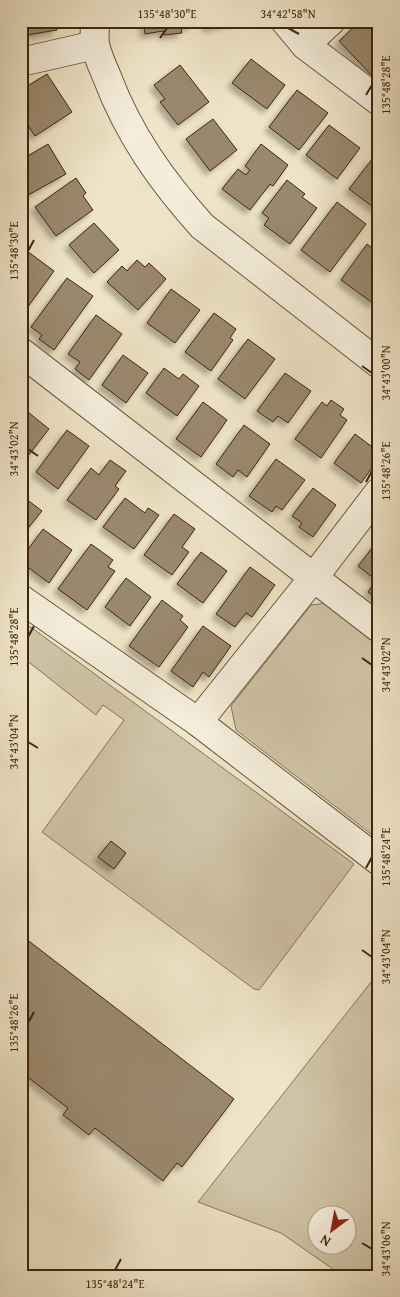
<svg xmlns="http://www.w3.org/2000/svg" width="400" height="1297" font-family="'Gentium Book Plus',serif">
  <defs>
    <filter id="shadow"><feDropShadow dx="-4.5" dy="4.5" stdDeviation="2.5" flood-color="#0004"/></filter>
  </defs>
  <rect width="100%" height="100%" fill="#eee4c7"/>
  <filter id="stains"><feTurbulence type="fractalNoise" baseFrequency=".004" numOctaves="4"/><feColorMatrix values="0 0 0 0 .2 0 0 0 0 .09 0 0 0 0 .02 0 0 0 .5 -.17"/></filter>
  <radialGradient id="worn" r=".72"><stop offset=".6" stop-color="#630" stop-opacity="0"/><stop offset="1" stop-color="#630" stop-opacity=".3"/></radialGradient>
  <g fill="#d0c4a7" stroke="#887459" fill-rule="evenodd">
    <path d="M 327,603 L 379,643 L 379,840 L 236,730 L 231,706 L 311,605 Z"/>
    <path d="M 21,620 L 354,864 L 259,990 L 254,989 L 42,832 L 124,720 L 103,705 L 96,715 L 21,656 Z"/>
    <path d="M 379,972 L 379,1276 L 343,1276 L 281,1233 L 198,1202 ZM 318,1214 L 348,1214 L 348,1244 L 318,1244 Z"/>
  </g>
  <g fill="#9a886d" stroke="#40250b" filter="url(#shadow)">
    <path d="M 21,21 L 55,21 L 57,30 L 21,36 Z"/>
    <path d="M 143,21 L 192,21 L 193,25 L 181,27 L 182,33 L 164,35 L 163,31 L 145,34 Z"/>
    <path d="M 206,21 L 240,21 L 207,28 Z"/>
    <path d="M 360,21 L 379,21 L 379,79 L 377,81 L 339,41 Z"/>
    <path d="M 251,59 L 285,85 L 267,109 L 232,83 Z"/>
    <path d="M 180,65 L 209,102 L 178,125 L 160,102 L 165,99 L 154,85 Z"/>
    <path d="M 47,74 L 72,112 L 35,136 L 21,115 L 21,90 Z"/>
    <path d="M 297,90 L 328,113 L 299,150 L 269,127 Z"/>
    <path d="M 213,119 L 237,150 L 210,171 L 186,139 Z"/>
    <path d="M 329,125 L 360,148 L 337,179 L 306,155 Z"/>
    <path d="M 48,144 L 66,174 L 21,199 L 21,160 Z"/>
    <path d="M 261,144 L 288,165 L 273,186 L 270,184 L 250,210 L 222,189 L 238,169 L 246,175 L 250,170 L 245,166 Z"/>
    <path d="M 373,158 L 379,162 L 379,209 L 377,210 L 349,189 Z"/>
    <path d="M 76,178 L 86,193 L 83,196 L 93,210 L 56,236 L 35,207 Z"/>
    <path d="M 287,180 L 305,194 L 302,197 L 317,208 L 290,244 L 264,225 L 269,218 L 262,213 Z"/>
    <path d="M 337,202 L 366,224 L 330,272 L 301,250 Z"/>
    <path d="M 94,223 L 119,250 L 94,273 L 69,245 Z"/>
    <path d="M 367,244 L 379,253 L 379,297 L 374,304 L 341,280 Z"/>
    <path d="M 27,251 L 54,271 L 27,308 L 21,304 L 21,259 Z"/>
    <path d="M 137,260 L 145,267 L 149,263 L 166,279 L 138,310 L 107,282 L 122,266 L 127,271 Z"/>
    <path d="M 67,278 L 93,296 L 54,350 L 39,339 L 42,335 L 31,327 Z"/>
    <path d="M 171,289 L 200,310 L 175,343 L 147,323 Z"/>
    <path d="M 214,313 L 236,329 L 230,338 L 233,340 L 211,371 L 185,352 Z"/>
    <path d="M 96,315 L 122,334 L 89,380 L 75,369 L 80,362 L 68,354 Z"/>
    <path d="M 248,339 L 275,359 L 245,399 L 218,379 Z"/>
    <path d="M 123,355 L 148,373 L 126,403 L 102,385 Z"/>
    <path d="M 164,368 L 179,379 L 183,374 L 199,386 L 177,416 L 146,393 Z"/>
    <path d="M 285,373 L 311,391 L 288,423 L 278,416 L 273,422 L 257,411 Z"/>
    <path d="M 331,400 L 344,409 L 340,415 L 347,420 L 321,458 L 295,439 L 322,402 L 327,406 Z"/>
    <path d="M 203,402 L 227,420 L 201,457 L 176,439 Z"/>
    <path d="M 23,408 L 49,429 L 24,461 L 21,459 L 21,410 Z"/>
    <path d="M 244,425 L 270,444 L 247,477 L 238,470 L 233,477 L 216,464 Z"/>
    <path d="M 67,430 L 89,446 L 58,489 L 36,472 Z"/>
    <path d="M 355,434 L 379,452 L 379,458 L 361,483 L 334,463 Z"/>
    <path d="M 276,459 L 305,480 L 282,510 L 276,506 L 272,512 L 249,496 Z"/>
    <path d="M 110,460 L 126,471 L 115,486 L 119,489 L 96,520 L 67,500 L 91,468 L 99,475 Z"/>
    <path d="M 313,488 L 336,505 L 313,537 L 299,527 L 302,523 L 292,516 Z"/>
    <path d="M 21,495 L 42,511 L 21,537 Z"/>
    <path d="M 125,498 L 145,513 L 148,508 L 159,515 L 134,549 L 103,527 Z"/>
    <path d="M 174,514 L 195,529 L 182,547 L 189,552 L 172,575 L 144,555 Z"/>
    <path d="M 43,529 L 72,550 L 49,583 L 21,562 L 21,559 Z"/>
    <path d="M 379,539 L 379,600 L 368,592 L 376,580 L 358,566 Z"/>
    <path d="M 91,544 L 113,560 L 108,567 L 115,571 L 87,610 L 58,589 Z"/>
    <path d="M 201,552 L 227,571 L 203,603 L 177,584 Z"/>
    <path d="M 250,567 L 275,585 L 252,617 L 246,613 L 235,627 L 216,614 Z"/>
    <path d="M 126,578 L 151,597 L 130,626 L 105,607 Z"/>
    <path d="M 162,600 L 183,616 L 180,620 L 188,627 L 159,667 L 129,646 Z"/>
    <path d="M 203,626 L 231,646 L 209,677 L 203,672 L 193,687 L 171,671 Z"/>
    <path d="M 111,841 L 126,853 L 114,869 L 98,857 Z"/>
    <path d="M 21,935 L 234,1099 L 182,1167 L 177,1163 L 163,1181 L 95,1128 L 89,1135 L 63,1115 L 68,1108 L 21,1072 Z"/>
  </g>
  <g fill="none" stroke-linecap="round" stroke-linejoin="round">
    <g stroke="#6c553a" stroke-width="30">
      <g id="minor">
        <path d="M 285,21 L 305,45 L 379,101"/>
        <path d="M 305,45 L 331,21"/>
        <path d="M 21,62 L 95,45"/>
        <path d="M 21,352 L 379,628"/>
        <path d="M 21,599 L 198,722 L 379,861"/>
        <path d="M 198,722 L 314,577 L 379,492"/>
      </g>
    </g>
    <g stroke="#6c553a" stroke-width="30">
      <path id="tertiary" d="M 95,21 C 95,29 94,37 95,44 C 97,55 103,67 107,77 C 129,135 161,180 202,226 L 379,364"/>
    </g>
    <use href="#minor" stroke="#f4eddb" stroke-width="28"/>
    <use href="#tertiary" stroke="#f4eddb" stroke-width="28"/>
  </g>
  <path fill="none" stroke="#40250b" stroke-width="2" d="M 288,28 L 299,34M 160,38 L 167,28M 366,95 L 372,85M 28,251 L 34,240M 362,366 L 372,373M 28,449 L 38,456M 366,482 L 372,471M 28,637 L 34,626M 362,658 L 372,665M 28,742 L 38,748M 366,868 L 372,857M 362,950 L 372,957M 28,1023 L 34,1012M 362,1243 L 372,1249M 115,1270 L 121,1259"/>
  <rect width="400" height="1297" fill="none" stroke="#eee4c7" stroke-width="55"/>
  <g transform="translate(332 1230) rotate(212)"><circle r="24" fill="#f4eddb" stroke="#ac9d88"/>
  <path d="M0-4L9 19L0 12L-9 19Z" fill="#8f2418"/>
  <text y="-8" font-size="14" font-weight="bold" text-anchor="middle" fill="#40250b">N</text>
  </g>
  <rect x="28" y="28" width="344" height="1242" fill="none" stroke="#40250b" stroke-width="2"/>
  <g font-size="12" text-anchor="middle" fill="#40250b">
    <text x="167" y="18">135°48'30"E</text>
    <text x="288" y="18">34°42'58"N</text>
    <text transform="translate(386 85) rotate(-90)" y="4">135°48'28"E</text>
    <text transform="translate(14 251) rotate(-90)" y="4">135°48'30"E</text>
    <text transform="translate(386 373) rotate(-90)" y="4">34°43'00"N</text>
    <text transform="translate(14 449) rotate(-90)" y="4">34°43'02"N</text>
    <text transform="translate(386 471) rotate(-90)" y="4">135°48'26"E</text>
    <text transform="translate(14 637) rotate(-90)" y="4">135°48'28"E</text>
    <text transform="translate(386 665) rotate(-90)" y="4">34°43'02"N</text>
    <text transform="translate(14 742) rotate(-90)" y="4">34°43'04"N</text>
    <text transform="translate(386 857) rotate(-90)" y="4">135°48'24"E</text>
    <text transform="translate(386 957) rotate(-90)" y="4">34°43'04"N</text>
    <text transform="translate(14 1023) rotate(-90)" y="4">135°48'26"E</text>
    <text transform="translate(386 1249) rotate(-90)" y="4">34°43'06"N</text>
    <text x="115" y="1288">135°48'24"E</text>
  </g>
  <rect width="100%" height="100%" filter="url(#stains)"/>
  <rect width="100%" height="100%" fill="url(#worn)"/>
</svg>
